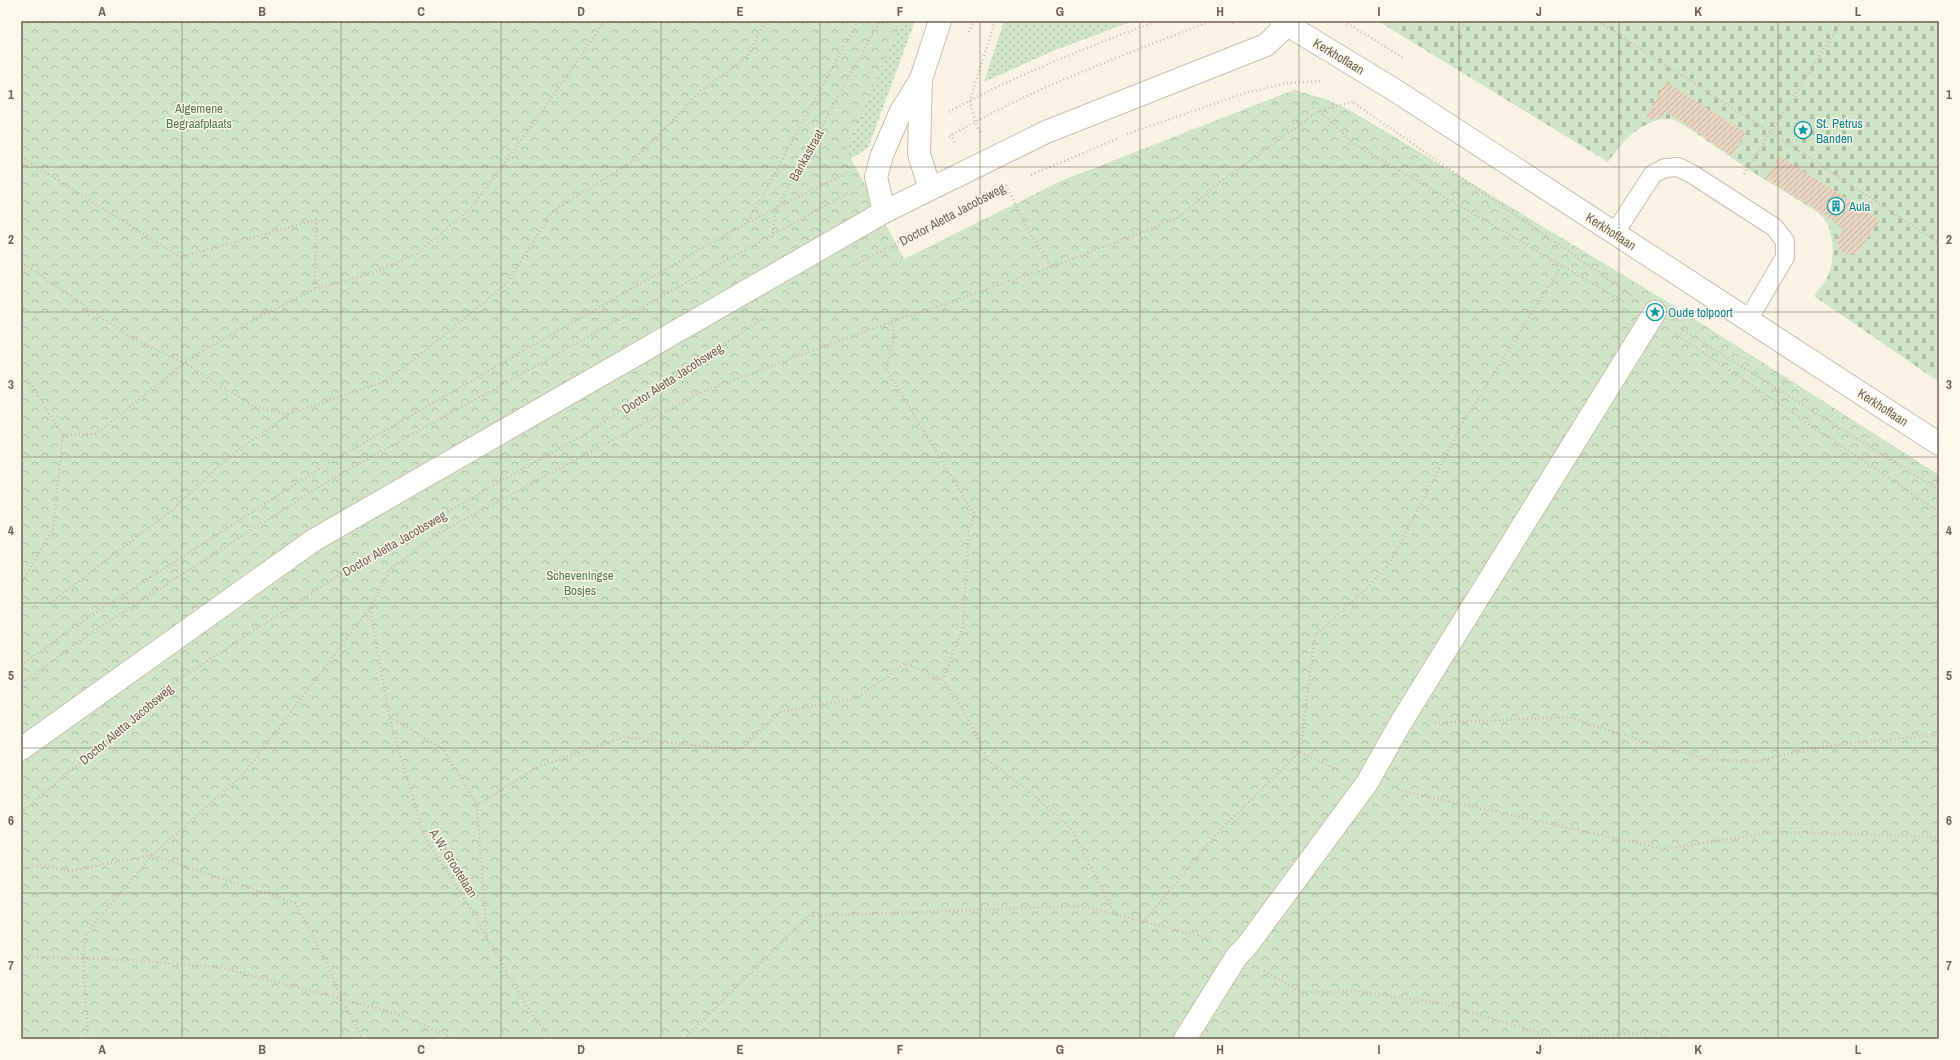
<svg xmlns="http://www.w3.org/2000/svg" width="1960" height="1060" font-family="'Archivo Narrow',sans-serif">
  <defs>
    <pattern id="grass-dots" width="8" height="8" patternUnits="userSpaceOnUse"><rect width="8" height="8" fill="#d0e5c7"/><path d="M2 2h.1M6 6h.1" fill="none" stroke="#adbda4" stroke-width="1.8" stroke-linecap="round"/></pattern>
    <pattern id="cemetery-stones" width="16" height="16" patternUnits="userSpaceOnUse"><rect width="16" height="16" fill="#d0e5c7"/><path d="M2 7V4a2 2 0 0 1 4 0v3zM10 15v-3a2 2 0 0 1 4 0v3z" fill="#adbda4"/></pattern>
    <pattern id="park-crowns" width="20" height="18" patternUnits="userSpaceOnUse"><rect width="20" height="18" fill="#d0e5c7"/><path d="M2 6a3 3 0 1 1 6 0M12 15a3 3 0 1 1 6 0" fill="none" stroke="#adbda4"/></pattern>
    <pattern id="building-hatch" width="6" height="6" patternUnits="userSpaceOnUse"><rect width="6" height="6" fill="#e9d4c0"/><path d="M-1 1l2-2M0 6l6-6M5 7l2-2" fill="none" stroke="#c1af9e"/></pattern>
  </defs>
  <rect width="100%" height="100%" fill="#f9f4e6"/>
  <g fill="url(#grass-dots)">
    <path d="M 890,21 L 915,21 L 868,148 L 796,193 Z"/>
    <path d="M 1004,21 L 1133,21 L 1053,51 L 984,82 Z"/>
  </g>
  <path fill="url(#cemetery-stones)" d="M 1378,21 L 1939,21 L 1939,382 L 1814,296 C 1818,290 1824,284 1827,278 C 1835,262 1835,235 1825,220 C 1823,217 1819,214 1816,211 C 1793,197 1770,183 1748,169 C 1736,161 1680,120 1671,119 C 1644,117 1622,141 1608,162 Z"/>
  <path fill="url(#park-crowns)" d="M 21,21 L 902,21 L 846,149 L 904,259 L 1061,181 L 1294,90 L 1326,99 L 1353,112 L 1663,299 L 1939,475 L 1939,1039 L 21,1039 Z"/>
  <g fill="url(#building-hatch)">
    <path d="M 1666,82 L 1746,133 L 1732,156 L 1666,111 L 1661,118 L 1651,120 L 1646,117 Z"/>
    <path d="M 1780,156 L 1880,220 L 1857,253 L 1847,255 L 1839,249 L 1837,239 L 1843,228 L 1800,198 L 1799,200 L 1766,178 Z"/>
  </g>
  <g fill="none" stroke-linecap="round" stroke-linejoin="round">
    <g stroke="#c9bdae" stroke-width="20">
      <path id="service" d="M 1614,234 L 1653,174 L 1665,168 L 1678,167 L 1692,174 L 1774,227 L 1785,241 L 1785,257 L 1748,320"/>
    </g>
    <g stroke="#c9bdae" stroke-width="24">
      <path id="pedestrian" d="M 1185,1039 L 1237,956 L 1246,947 L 1367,783 L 1400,724 L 1655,312"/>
    </g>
    <g stroke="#c9bdae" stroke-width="24">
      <g id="minor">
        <path d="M 1281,21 L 1393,89 L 1939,444"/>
        <path d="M 921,79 L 919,154 L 930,189"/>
        <path d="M 884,212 L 876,177 L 882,155 L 901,111 L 921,79 L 940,21"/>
        <path d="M 21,749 L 314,540 L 884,212 L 1046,132 L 1266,45 L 1287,25"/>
      </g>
    </g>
    <g stroke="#cfbaa5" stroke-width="2.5" stroke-dasharray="1 3" stroke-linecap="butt">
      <path d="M 1229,21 L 1235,25"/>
      <path d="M 1344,21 L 1405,59"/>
      <path d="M 1597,21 L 1770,132 L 1939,243"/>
      <path d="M 969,32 L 974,21"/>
      <path d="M 1457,36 L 1466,21"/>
      <path d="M 1354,103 L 1631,295"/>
      <path d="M 1319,111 L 1354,144 L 1626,303"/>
      <path d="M 949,112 C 1015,75 1086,48 1157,21"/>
      <path d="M 980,132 L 975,122 L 970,100 L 995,21"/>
      <path d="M 951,134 L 955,144"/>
      <path d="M 1127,134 L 1245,93 L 1287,83 L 1320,81"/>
      <path d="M 949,137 C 1031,88 1122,56 1211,21"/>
      <path d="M 21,157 L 180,257 L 316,220 L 315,289"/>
      <path d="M 1744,174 L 1842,21"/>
      <path d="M 1031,175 L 1119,138"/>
      <path d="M 1006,185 L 1028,230 L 1051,267"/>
      <path d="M 748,222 L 858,21"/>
      <path d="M 772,237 L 776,209 L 880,21"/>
      <path d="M 21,262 L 132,338 L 184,363 L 255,407 L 288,414"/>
      <path d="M 859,263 L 953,213"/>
      <path d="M 892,322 L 894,338 L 886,369 L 974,514 L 969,529 L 963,626 L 943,680 L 965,713 L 988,760 L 1026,789 L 1071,828 L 1115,915"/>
      <path d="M 1680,328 L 1939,490"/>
      <path d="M 1676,334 L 1939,512"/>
      <path d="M 21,369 L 63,435 L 53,529 L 21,583"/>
      <path d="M 63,435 L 96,434 L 184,363 L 257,318 L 315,289 L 366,275 L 415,255 L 472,207 L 543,110 L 605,21"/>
      <path d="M 50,603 L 171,511 L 229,457 L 289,414 L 388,380 L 452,329 L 507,283 L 552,212 L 634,160 L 702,90 L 747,57 L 766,21"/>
      <path d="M 370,608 L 389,716 L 424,836 L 470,908 L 525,1004 L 551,1039"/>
      <path d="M 21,665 L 95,613 L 325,465 L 748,222 L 847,173"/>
      <path d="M 21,683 L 115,617 L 333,478 L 850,192"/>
      <path d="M 390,717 L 443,749 L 477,805"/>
      <path d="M 1435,723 L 1568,717 L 1658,746 L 1708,759 L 1754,762 L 1814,748 L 1861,742 L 1939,735"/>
      <path d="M 1300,752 L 1315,635 L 1370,585 L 1390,563 L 1464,421 L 1562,265"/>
      <path d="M 1398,790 L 1664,849 L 1775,832 L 1939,837"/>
      <path d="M 21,813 L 169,686 L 361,561 L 595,428 L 763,319"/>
      <path d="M 21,869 L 43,865 L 69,871 L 152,855 L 295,903 L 325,959 L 341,999 L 363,1039"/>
      <path d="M 1143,922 L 1219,831 L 1300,752 L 1340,771"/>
      <path d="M 487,938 L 477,805 L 538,767 L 624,737 L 740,750 L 780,712 L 858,698 L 906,663 L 943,680"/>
      <path d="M 21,956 L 129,960 L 218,967 L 395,1013 L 456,1039"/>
      <path d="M 1264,971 L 1302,992 L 1357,991 L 1445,1004 L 1557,1038 L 1654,1032 L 1674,1039"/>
      <path d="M 88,1039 L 83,957 L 86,934 L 152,855 L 243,775 L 370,608 L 391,569 L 428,539 L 704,391 L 866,331 L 1051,267 L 1176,219 L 1220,182 L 1319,111 L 1356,101"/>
      <path d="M 684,1039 L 808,916 L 1082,906 L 1213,939"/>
    </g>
    <use href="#service" stroke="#fff" stroke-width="18"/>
    <use href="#pedestrian" stroke="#fff" stroke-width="22"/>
    <use href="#minor" stroke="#fff" stroke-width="22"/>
  </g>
  <path fill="none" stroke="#6f5e4f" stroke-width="1" stroke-opacity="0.55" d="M 182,21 L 182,1039M 341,21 L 341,1039M 501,21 L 501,1039M 661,21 L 661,1039M 820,21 L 820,1039M 980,21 L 980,1039M 1140,21 L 1140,1039M 1299,21 L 1299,1039M 1459,21 L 1459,1039M 1619,21 L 1619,1039M 1778,21 L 1778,1039M 21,167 L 1939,167M 21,312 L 1939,312M 21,457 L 1939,457M 21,603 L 1939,603M 21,748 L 1939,748M 21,893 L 1939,893"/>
  <defs>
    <g id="sight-ring" transform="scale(0.9)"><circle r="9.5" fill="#fcf8ec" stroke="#0f9aa8" stroke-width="1.5"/><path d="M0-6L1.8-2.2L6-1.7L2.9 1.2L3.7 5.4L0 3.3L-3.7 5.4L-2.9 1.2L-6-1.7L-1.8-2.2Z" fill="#0f9aa8"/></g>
    <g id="building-ring" transform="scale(0.9)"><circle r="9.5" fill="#fcf8ec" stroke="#0f9aa8" stroke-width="1.5"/><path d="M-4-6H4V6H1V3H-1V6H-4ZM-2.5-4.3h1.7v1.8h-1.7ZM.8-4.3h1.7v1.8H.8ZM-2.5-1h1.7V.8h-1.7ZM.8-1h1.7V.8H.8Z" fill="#0f9aa8"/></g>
  </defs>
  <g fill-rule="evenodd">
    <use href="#sight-ring" x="1803" y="130"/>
    <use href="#building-ring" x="1836" y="206"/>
    <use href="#sight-ring" x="1655" y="312"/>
  </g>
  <g text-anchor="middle" stroke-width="3" stroke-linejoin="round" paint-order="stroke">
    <g font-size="13" fill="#6f5e4f" stroke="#fcf8ec">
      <text transform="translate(1339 56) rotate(31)" y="5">Kerkhoflaan</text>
      <text transform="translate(806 155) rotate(-61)" y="5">Bankastraat</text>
      <text transform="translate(952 214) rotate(-28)" y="5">Doctor Aletta Jacobsweg</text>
      <text transform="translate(1611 231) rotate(33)" y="5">Kerkhoflaan</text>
      <text transform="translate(672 378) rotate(-33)" y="5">Doctor Aletta Jacobsweg</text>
      <text transform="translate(1883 407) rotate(33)" y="5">Kerkhoflaan</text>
      <text transform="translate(394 543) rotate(-30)" y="5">Doctor Aletta Jacobsweg</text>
      <text transform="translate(126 724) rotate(-40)" y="5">Doctor Aletta Jacobsweg</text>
      <text transform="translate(454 863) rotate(58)" y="5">A.W. Grootelaan</text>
    </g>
    <g font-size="13" fill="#54794b" stroke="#fcf8ec">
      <text x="199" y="113">Algemene<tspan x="199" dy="15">Begraafplaats</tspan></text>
      <text x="580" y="580">Scheveningse<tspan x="580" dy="15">Bosjes</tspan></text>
    </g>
    <g font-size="13" fill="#0d838f" stroke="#fcf8ec" text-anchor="start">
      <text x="1816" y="128">St. Petrus<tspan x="1816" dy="15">Banden</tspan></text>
      <text x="1849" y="211">Aula</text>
      <text x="1668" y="317">Oude tolpoort</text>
    </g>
  </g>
  <rect width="1960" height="1060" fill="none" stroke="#fcf8ec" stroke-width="44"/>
  <rect x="22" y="22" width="1916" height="1016" fill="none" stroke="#6f5e4f" stroke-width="1.5"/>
  <g font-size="13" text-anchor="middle" font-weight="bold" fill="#6f5e4f">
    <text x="102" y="16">A</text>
    <text x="262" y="16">B</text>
    <text x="421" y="16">C</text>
    <text x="581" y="16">D</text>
    <text x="740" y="16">E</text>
    <text x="900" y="16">F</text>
    <text x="1060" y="16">G</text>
    <text x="1220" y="16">H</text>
    <text x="1379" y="16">I</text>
    <text x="1539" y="16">J</text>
    <text x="1698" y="16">K</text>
    <text x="1858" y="16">L</text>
    <text x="11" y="99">1</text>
    <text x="1949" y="99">1</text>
    <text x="11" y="244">2</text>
    <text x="1949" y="244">2</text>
    <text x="11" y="389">3</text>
    <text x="1949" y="389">3</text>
    <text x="11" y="535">4</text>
    <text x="1949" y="535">4</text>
    <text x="11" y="680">5</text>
    <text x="1949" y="680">5</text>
    <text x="11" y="825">6</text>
    <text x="1949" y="825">6</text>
    <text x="11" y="970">7</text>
    <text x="1949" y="970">7</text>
    <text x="102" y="1054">A</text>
    <text x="262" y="1054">B</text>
    <text x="421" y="1054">C</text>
    <text x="581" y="1054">D</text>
    <text x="740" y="1054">E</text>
    <text x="900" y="1054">F</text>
    <text x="1060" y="1054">G</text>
    <text x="1220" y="1054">H</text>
    <text x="1379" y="1054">I</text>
    <text x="1539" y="1054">J</text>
    <text x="1698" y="1054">K</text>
    <text x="1858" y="1054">L</text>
  </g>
</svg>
